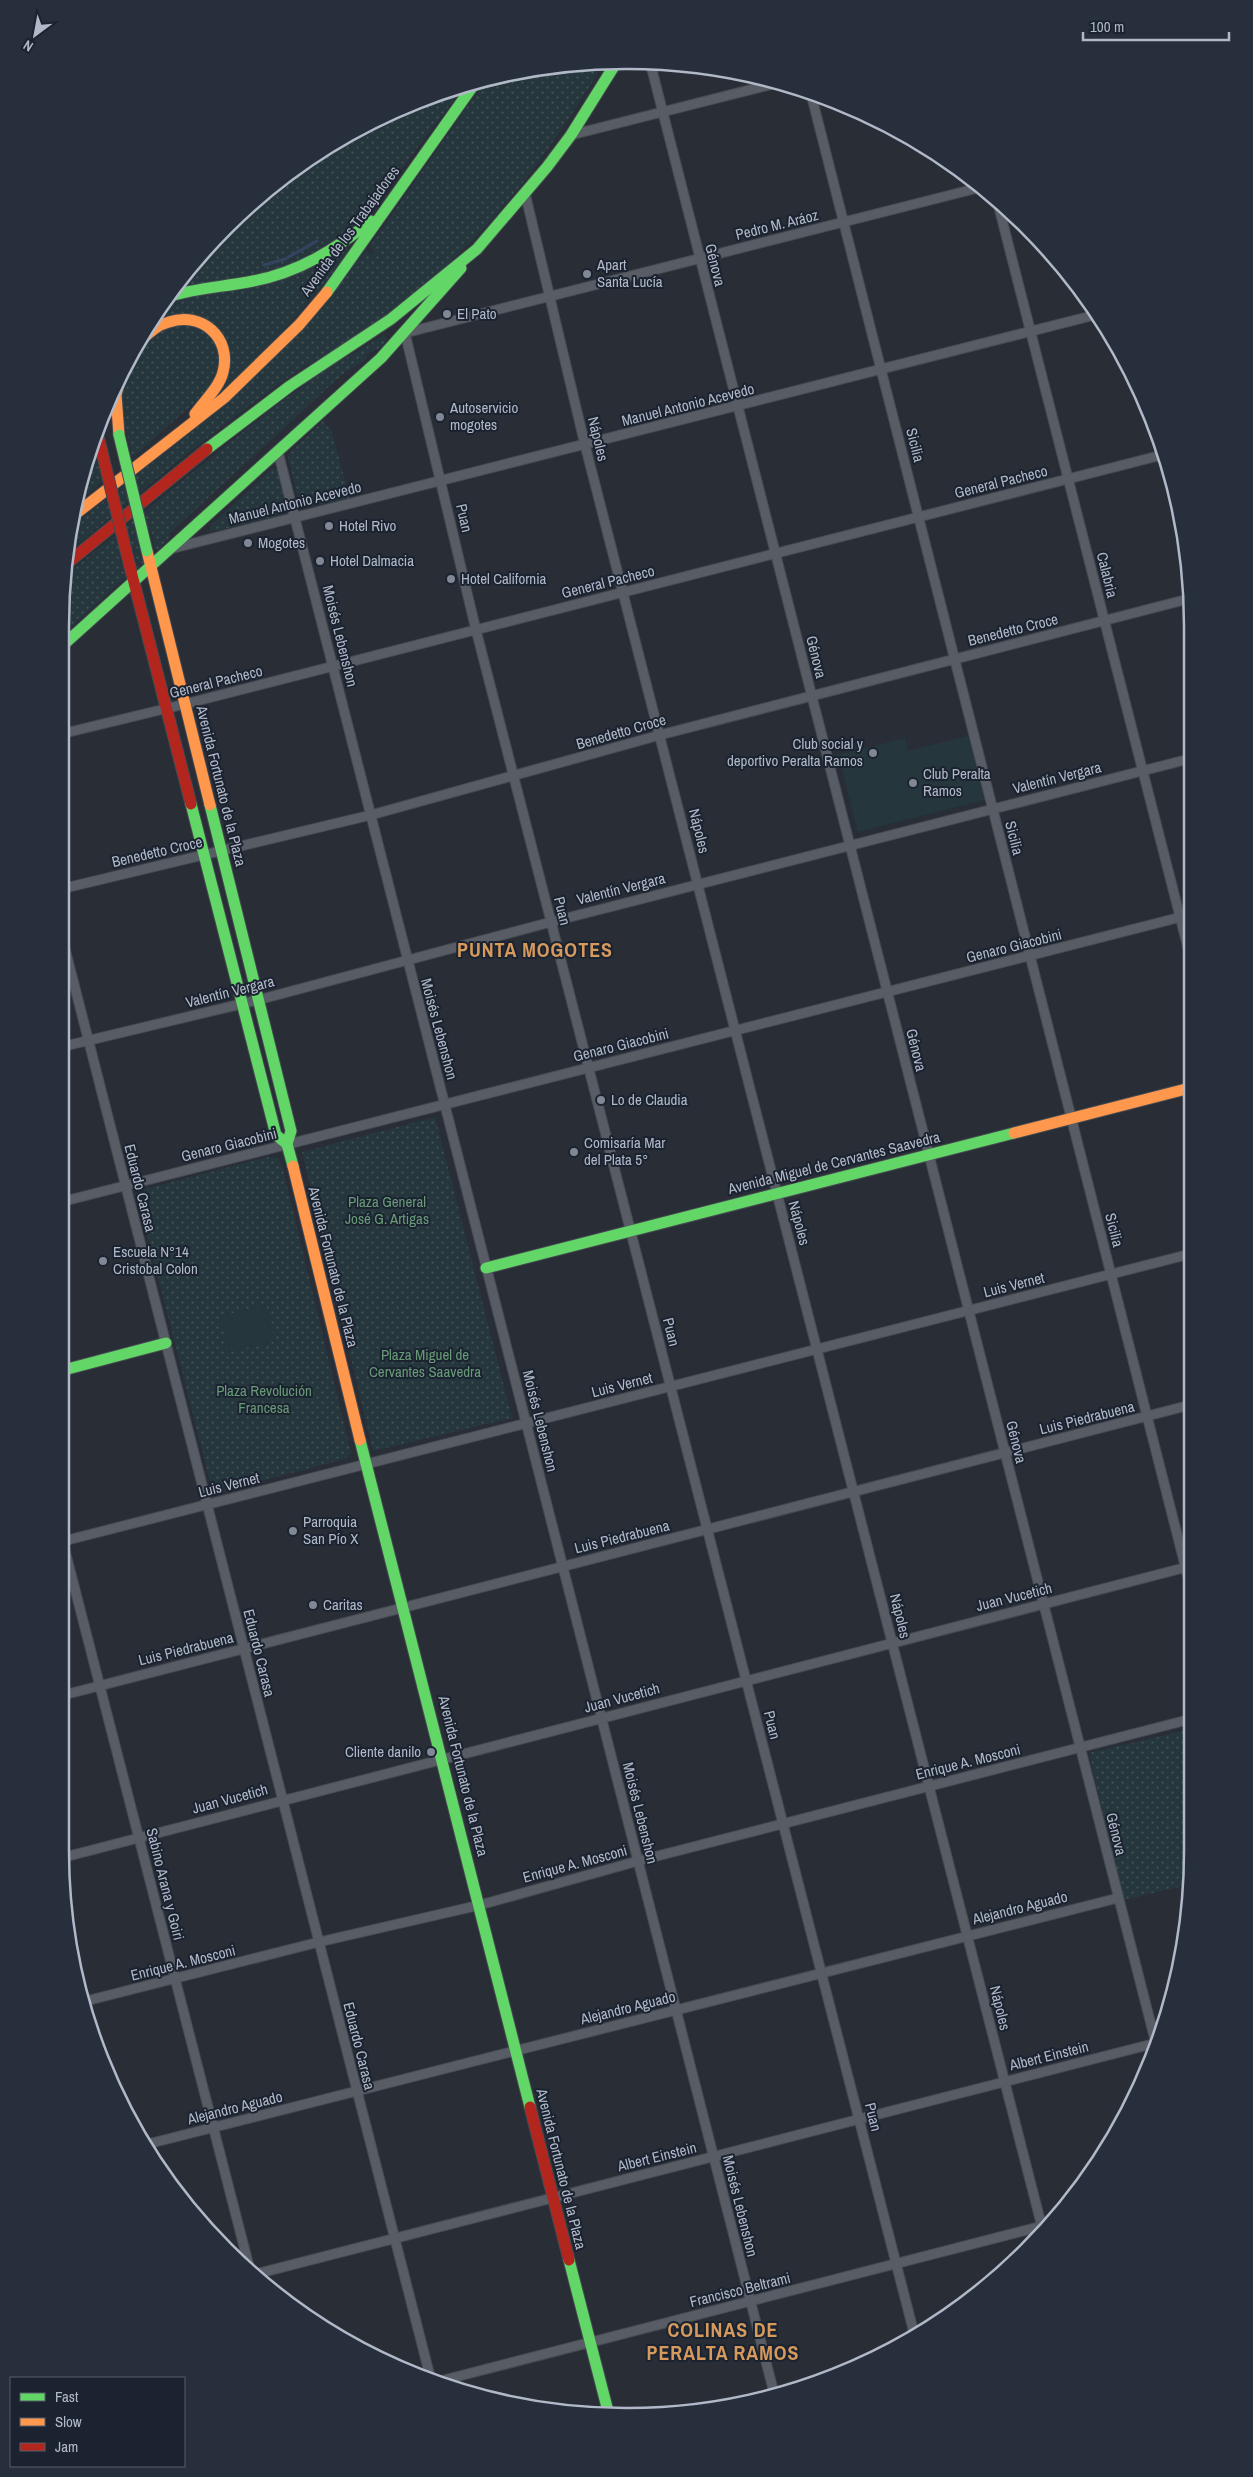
<svg xmlns="http://www.w3.org/2000/svg" width="1253" height="2477" font-family="'Archivo Narrow',sans-serif">
  <defs>
    <pattern id="green-dots" width="8" height="8" patternUnits="userSpaceOnUse" patternTransform="scale(1.25)"><rect width="8" height="8" fill="#25373c"/><path d="M2 2h.1M6 6h.1" fill="none" stroke="#425257" stroke-width="1.8" stroke-linecap="round"/></pattern>
  </defs>
  <rect width="100%" height="100%" fill="#282d36"/>
  <g fill="url(#green-dots)">
    <path d="M 604,63 C 561,134 513,204 452,260 C 425,286 394,309 363,331 C 338,348 311,361 286,379 C 210,433 138,493 67,554 L 71,527 L 228,403 L 366,251 L 372,255 L 375,251 L 369,247 L 486,80 L 552,65 Z"/>
    <path d="M 465,85 L 388,187 L 359,223 L 345,236 L 281,269 L 171,291 L 177,282 L 253,201 L 343,136 L 444,90 Z"/>
    <path d="M 346,248 L 350,250 L 349,252 C 309,305 266,352 216,395 L 224,380 L 212,324 L 150,325 L 164,303 Z"/>
    <path d="M 185,322 L 212,336 L 220,353 L 214,381 L 193,404 L 132,458 L 126,429 L 123,431 C 120,401 122,358 150,338 C 160,331 174,327 185,322 Z"/>
    <path d="M 384,335 L 387,339 L 382,347 L 365,355 L 367,359 L 345,372 L 170,533 L 168,540 L 158,550 L 153,549 L 154,544 L 151,531 L 137,543 L 144,562 L 137,568 L 133,547 L 120,558 L 124,572 L 126,570 L 126,577 L 61,636 L 63,577 L 269,411 L 321,373 Z"/>
    <path d="M 323,421 L 331,430 L 350,498 L 308,507 L 299,501 L 288,457 L 291,451 Z"/>
    <path d="M 94,441 L 102,482 L 75,505 L 79,480 Z"/>
    <path d="M 272,469 L 278,470 L 286,504 L 284,512 L 280,515 L 216,531 L 209,531 L 211,525 Z"/>
    <path d="M 435,1117 L 512,1418 L 373,1451 L 302,1152 Z"/>
    <path d="M 268,1157 L 277,1158 L 282,1165 L 351,1453 L 345,1459 L 218,1492 L 211,1485 L 138,1198 L 145,1189 Z"/>
    <path d="M 1191,1729 L 1192,1884 L 1123,1900 L 1089,1753 Z"/>
  </g>
  <g fill="#25373c">
    <path d="M 968,736 L 985,800 L 858,832 L 838,755 L 905,738 L 908,751 Z"/>
    <path d="M 266,1305 L 275,1341 L 228,1352 L 220,1316 Z"/>
  </g>
  <g fill="none" stroke-linecap="round" stroke-linejoin="round">
    <path stroke="#344460" stroke-width="3" d="M 264,265 L 285,259 L 317,241"/>
    <g stroke="#454a50" stroke-width="11">
      <g id="street">
        <path d="M 650,62 L 1156,2044"/>
        <path d="M 811,94 L 1191,1589"/>
        <path d="M 571,135 L 781,82"/>
        <path d="M 525,193 L 585,445 L 1043,2231"/>
        <path d="M 998,204 L 1189,952"/>
        <path d="M 278,452 L 775,2397"/>
        <path d="M 174,548 L 1095,315"/>
        <path d="M 61,734 L 185,704 L 1162,455"/>
        <path d="M 61,889 L 371,815 L 660,735 L 1188,599"/>
        <path d="M 61,933 L 431,2380"/>
        <path d="M 61,1047 L 258,1000 L 551,922 L 1189,759"/>
        <path d="M 61,1202 L 1189,915"/>
        <path d="M 60,1531 L 251,2274"/>
        <path d="M 60,1542 L 1190,1254"/>
        <path d="M 60,1696 L 1190,1405"/>
        <path d="M 61,1858 L 1191,1566"/>
        <path d="M 82,2002 L 319,1942 L 480,1905 L 638,1861 L 1191,1719"/>
        <path d="M 144,2145 L 1118,1898"/>
        <path d="M 252,2275 L 1156,2043"/>
        <path d="M 915,2337 L 476,630 L 405,333 L 982,187"/>
        <path d="M 436,2382 L 1050,2224"/>
      </g>
    </g>
    <g stroke="#454a50" stroke-width="13">
      <g id="fast">
        <path d="M 327,292 L 475,83"/>
        <path d="M 167,297 C 195,288 224,287 253,281 C 298,273 336,249 371,221"/>
        <path d="M 207,449 L 290,386 L 391,319 L 477,249 L 547,167 L 571,135 L 616,63"/>
        <path d="M 61,647 L 381,358 L 461,268"/>
        <path d="M 191,804 L 276,1135 L 287,1144"/>
        <path d="M 210,805 L 291,1131 L 287,1144 L 293,1166"/>
        <path d="M 486,1268 L 1014,1133"/>
        <path d="M 60,1371 L 166,1343"/>
        <path d="M 360,1440 L 530,2107"/>
        <path d="M 569,2260 L 609,2415"/>
      </g>
    </g>
    <g stroke="#454a50" stroke-width="13">
      <g id="slow">
        <path d="M 140,341 C 149,333 157,325 169,322 C 202,311 232,338 223,372 C 219,388 204,401 195,414"/>
        <path d="M 119,435 L 116,395 L 122,371"/>
        <path d="M 73,516 L 224,398 L 299,325 L 327,292"/>
        <path d="M 147,551 L 210,805"/>
        <path d="M 1014,1133 L 1190,1088"/>
        <path d="M 293,1166 L 360,1440"/>
      </g>
    </g>
    <g stroke="#454a50" stroke-width="13">
      <g id="jam">
        <path d="M 97,433 L 101,448"/>
        <path d="M 65,565 L 207,449"/>
        <path d="M 130,567 L 191,804"/>
        <path d="M 530,2107 L 569,2260"/>
      </g>
    </g>
    <use href="#street" stroke="#585c64" stroke-width="9"/>
    <use href="#fast" stroke="#63d668" stroke-width="11"/>
    <use href="#slow" stroke="#ff974d" stroke-width="11"/>
    <use href="#jam" stroke="#b3261e" stroke-width="11"/>
    <g stroke="#454a50" stroke-width="13" stroke-linecap="butt">
      <path id="fast-bridge" d="M 119,435 L 147,551"/>
    </g>
    <g stroke="#454a50" stroke-width="13" stroke-linecap="butt">
      <path id="jam-bridge" d="M 101,448 L 130,567"/>
    </g>
    <use href="#fast-bridge" stroke="#63d668" stroke-width="11"/>
    <use href="#jam-bridge" stroke="#b3261e" stroke-width="11"/>
  </g>
  <g fill="#818895" stroke="#1b2331" stroke-width="2">
    <circle cx="587" cy="274" r="5"/>
    <circle cx="447" cy="314" r="5"/>
    <circle cx="440" cy="417" r="5"/>
    <circle cx="329" cy="526" r="5"/>
    <circle cx="248" cy="543" r="5"/>
    <circle cx="320" cy="561" r="5"/>
    <circle cx="451" cy="579" r="5"/>
    <circle cx="873" cy="753" r="5"/>
    <circle cx="913" cy="783" r="5"/>
    <circle cx="601" cy="1100" r="5"/>
    <circle cx="574" cy="1152" r="5"/>
    <circle cx="103" cy="1261" r="5"/>
    <circle cx="293" cy="1531" r="5"/>
    <circle cx="313" cy="1605" r="5"/>
    <circle cx="431" cy="1752" r="5"/>
  </g>
  <g text-anchor="middle" stroke-width="4" stroke-linejoin="round" paint-order="stroke">
    <g font-size="15" fill="#b1b9c8" stroke="#1b2331">
      <text transform="translate(777 225) rotate(-14)" y="5">Pedro M. Aráoz</text>
      <text transform="translate(350 231) rotate(-54)" y="5">Avenida de los Trabajadores</text>
      <text transform="translate(715 265) rotate(76)" y="5">Génova</text>
      <text transform="translate(688 405) rotate(-14)" y="5">Manuel Antonio Acevedo</text>
      <text transform="translate(598 439) rotate(76)" y="5">Nápoles</text>
      <text transform="translate(915 445) rotate(76)" y="5">Sicilia</text>
      <text transform="translate(1001 482) rotate(-14)" y="5">General Pacheco</text>
      <text transform="translate(295 503) rotate(-14)" y="5">Manuel Antonio Acevedo</text>
      <text transform="translate(464 518) rotate(77)" y="5">Puan</text>
      <text transform="translate(1107 575) rotate(76)" y="5">Calabria</text>
      <text transform="translate(608 582) rotate(-14)" y="5">General Pacheco</text>
      <text transform="translate(1013 630) rotate(-14)" y="5">Benedetto Croce</text>
      <text transform="translate(340 636) rotate(76)" y="5">Moisés Lebenshon</text>
      <text transform="translate(816 657) rotate(76)" y="5">Génova</text>
      <text transform="translate(216 682) rotate(-14)" y="5">General Pacheco</text>
      <text transform="translate(621 732) rotate(-16)" y="5">Benedetto Croce</text>
      <text transform="translate(1057 778) rotate(-14)" y="5">Valentín Vergara</text>
      <text transform="translate(221 786) rotate(76)" y="5">Avenida Fortunato de la Plaza</text>
      <text transform="translate(699 831) rotate(76)" y="5">Nápoles</text>
      <text transform="translate(1014 838) rotate(76)" y="5">Sicilia</text>
      <text transform="translate(157 852) rotate(-13)" y="5">Benedetto Croce</text>
      <text transform="translate(621 889) rotate(-14)" y="5">Valentín Vergara</text>
      <text transform="translate(562 911) rotate(76)" y="5">Puan</text>
      <text transform="translate(1014 946) rotate(-14)" y="5">Genaro Giacobini</text>
      <text transform="translate(230 992) rotate(-14)" y="5">Valentín Vergara</text>
      <text transform="translate(439 1029) rotate(75)" y="5">Moisés Lebenshon</text>
      <text transform="translate(621 1045) rotate(-14)" y="5">Genaro Giacobini</text>
      <text transform="translate(916 1050) rotate(76)" y="5">Génova</text>
      <text transform="translate(229 1145) rotate(-14)" y="5">Genaro Giacobini</text>
      <text transform="translate(834 1163) rotate(-14)" y="5">Avenida Miguel de Cervantes Saavedra</text>
      <text transform="translate(140 1188) rotate(76)" y="5">Eduardo Carasa</text>
      <text transform="translate(799 1223) rotate(75)" y="5">Nápoles</text>
      <text transform="translate(1114 1230) rotate(76)" y="5">Sicilia</text>
      <text transform="translate(333 1267) rotate(76)" y="5">Avenida Fortunato de la Plaza</text>
      <text transform="translate(1014 1285) rotate(-14)" y="5">Luis Vernet</text>
      <text transform="translate(671 1332) rotate(76)" y="5">Puan</text>
      <text transform="translate(622 1385) rotate(-14)" y="5">Luis Vernet</text>
      <text transform="translate(1087 1418) rotate(-14)" y="5">Luis Piedrabuena</text>
      <text transform="translate(540 1421) rotate(76)" y="5">Moisés Lebenshon</text>
      <text transform="translate(1016 1442) rotate(76)" y="5">Génova</text>
      <text transform="translate(229 1485) rotate(-14)" y="5">Luis Vernet</text>
      <text transform="translate(622 1537) rotate(-14)" y="5">Luis Piedrabuena</text>
      <text transform="translate(1014 1597) rotate(-14)" y="5">Juan Vucetich</text>
      <text transform="translate(900 1616) rotate(76)" y="5">Nápoles</text>
      <text transform="translate(186 1649) rotate(-14)" y="5">Luis Piedrabuena</text>
      <text transform="translate(259 1653) rotate(76)" y="5">Eduardo Carasa</text>
      <text transform="translate(622 1698) rotate(-15)" y="5">Juan Vucetich</text>
      <text transform="translate(772 1725) rotate(76)" y="5">Puan</text>
      <text transform="translate(968 1762) rotate(-14)" y="5">Enrique A. Mosconi</text>
      <text transform="translate(463 1776) rotate(76)" y="5">Avenida Fortunato de la Plaza</text>
      <text transform="translate(230 1799) rotate(-15)" y="5">Juan Vucetich</text>
      <text transform="translate(640 1813) rotate(76)" y="5">Moisés Lebenshon</text>
      <text transform="translate(1116 1834) rotate(76)" y="5">Génova</text>
      <text transform="translate(575 1864) rotate(-15)" y="5">Enrique A. Mosconi</text>
      <text transform="translate(165 1884) rotate(76)" y="5">Sabino Arana y Goiri</text>
      <text transform="translate(1020 1908) rotate(-14)" y="5">Alejandro Aguado</text>
      <text transform="translate(183 1963) rotate(-14)" y="5">Enrique A. Mosconi</text>
      <text transform="translate(628 2008) rotate(-14)" y="5">Alejandro Aguado</text>
      <text transform="translate(1000 2008) rotate(76)" y="5">Nápoles</text>
      <text transform="translate(359 2046) rotate(76)" y="5">Eduardo Carasa</text>
      <text transform="translate(1049 2056) rotate(-14)" y="5">Albert Einstein</text>
      <text transform="translate(235 2108) rotate(-14)" y="5">Alejandro Aguado</text>
      <text transform="translate(873 2117) rotate(76)" y="5">Puan</text>
      <text transform="translate(657 2157) rotate(-14)" y="5">Albert Einstein</text>
      <text transform="translate(561 2169) rotate(76)" y="5">Avenida Fortunato de la Plaza</text>
      <text transform="translate(740 2206) rotate(76)" y="5">Moisés Lebenshon</text>
      <text transform="translate(740 2290) rotate(-14)" y="5">Francisco Beltrami</text>
    </g>
    <g font-size="15" fill="#b1b9c8" stroke="#1b2331" text-anchor="start">
      <text x="597" y="270">Apart<tspan x="597" dy="17">Santa Lucía</tspan></text>
      <text x="457" y="319">El Pato</text>
      <text x="450" y="413">Autoservicio<tspan x="450" dy="17">mogotes</tspan></text>
      <text x="339" y="531">Hotel Rivo</text>
      <text x="258" y="548">Mogotes</text>
      <text x="330" y="566">Hotel Dalmacia</text>
      <text x="461" y="584">Hotel California</text>
      <text x="863" y="749" text-anchor="end">Club social y<tspan x="863" dy="17">deportivo Peralta Ramos</tspan></text>
      <text x="923" y="779">Club Peralta<tspan x="923" dy="17">Ramos</tspan></text>
      <text x="611" y="1105">Lo de Claudia</text>
      <text x="584" y="1148">Comisaría Mar<tspan x="584" dy="17">del Plata 5°</tspan></text>
      <text x="113" y="1257">Escuela N°14<tspan x="113" dy="17">Cristobal Colon</tspan></text>
      <text x="303" y="1527">Parroquia<tspan x="303" dy="17">San Pío X</tspan></text>
      <text x="323" y="1610">Caritas</text>
      <text x="421" y="1757" text-anchor="end">Cliente danilo</text>
    </g>
    <g font-size="15" fill="#689a76" stroke="#1b2331">
      <text x="387" y="1207">Plaza General<tspan x="387" dy="17">José G. Artigas</tspan></text>
      <text x="425" y="1360">Plaza Miguel de<tspan x="425" dy="17">Cervantes Saavedra</tspan></text>
      <text x="264" y="1396">Plaza Revolución<tspan x="264" dy="17">Francesa</tspan></text>
    </g>
    <g font-size="20" font-weight="bold" letter-spacing="1" fill="#d79a5d" stroke="#1b2331">
      <text x="535" y="957">PUNTA MOGOTES</text>
      <text x="723" y="2337">COLINAS DE<tspan x="723" dy="23">PERALTA RAMOS</tspan></text>
    </g>
  </g>
  <path d="M0 0H1253V2477H0ZM626 69H627A557 557 0 0 1 1184 626V1851A557 557 0 0 1 627 2408H626A557 557 0 0 1 69 1851V626A557 557 0 0 1 626 69Z" fill="#272f3d" fill-rule="evenodd"/>
  <path fill="none" stroke="#b1b9c8" stroke-width="2.5" d="M626 69H627A557 557 0 0 1 1184 626V1851A557 557 0 0 1 627 2408H626A557 557 0 0 1 69 1851V626A557 557 0 0 1 626 69Z"/>
  <rect x="10" y="2377" width="175" height="90" fill="#1b2331" stroke="#575f6d"/>
  <rect x="20" y="2393" width="25" height="8" fill="#63d668" stroke="#575f6d"/>
  <text x="55" y="2402" font-size="15" fill="#b1b9c8">Fast</text>
  <rect x="20" y="2418" width="25" height="8" fill="#ff974d" stroke="#575f6d"/>
  <text x="55" y="2427" font-size="15" fill="#b1b9c8">Slow</text>
  <rect x="20" y="2443" width="25" height="8" fill="#b3261e" stroke="#575f6d"/>
  <text x="55" y="2452" font-size="15" fill="#b1b9c8">Jam</text>
  <g transform="translate(35 35) rotate(212)" stroke="#1b2331" stroke-width="4" paint-order="stroke">
  <path d="M0-4L9 19L0 12L-9 19Z" fill="#b1b9c8"/>
  <text y="-8" font-size="14" font-weight="bold" text-anchor="middle" fill="#b1b9c8">N</text>
  </g>
  <path d="M1083 32v8h146v-8" fill="none" stroke="#b1b9c8" stroke-width="2.5"/>
  <text x="1090" y="32" font-size="15" fill="#b1b9c8" stroke="#1b2331" stroke-width="4" paint-order="stroke">100 m</text>
</svg>
